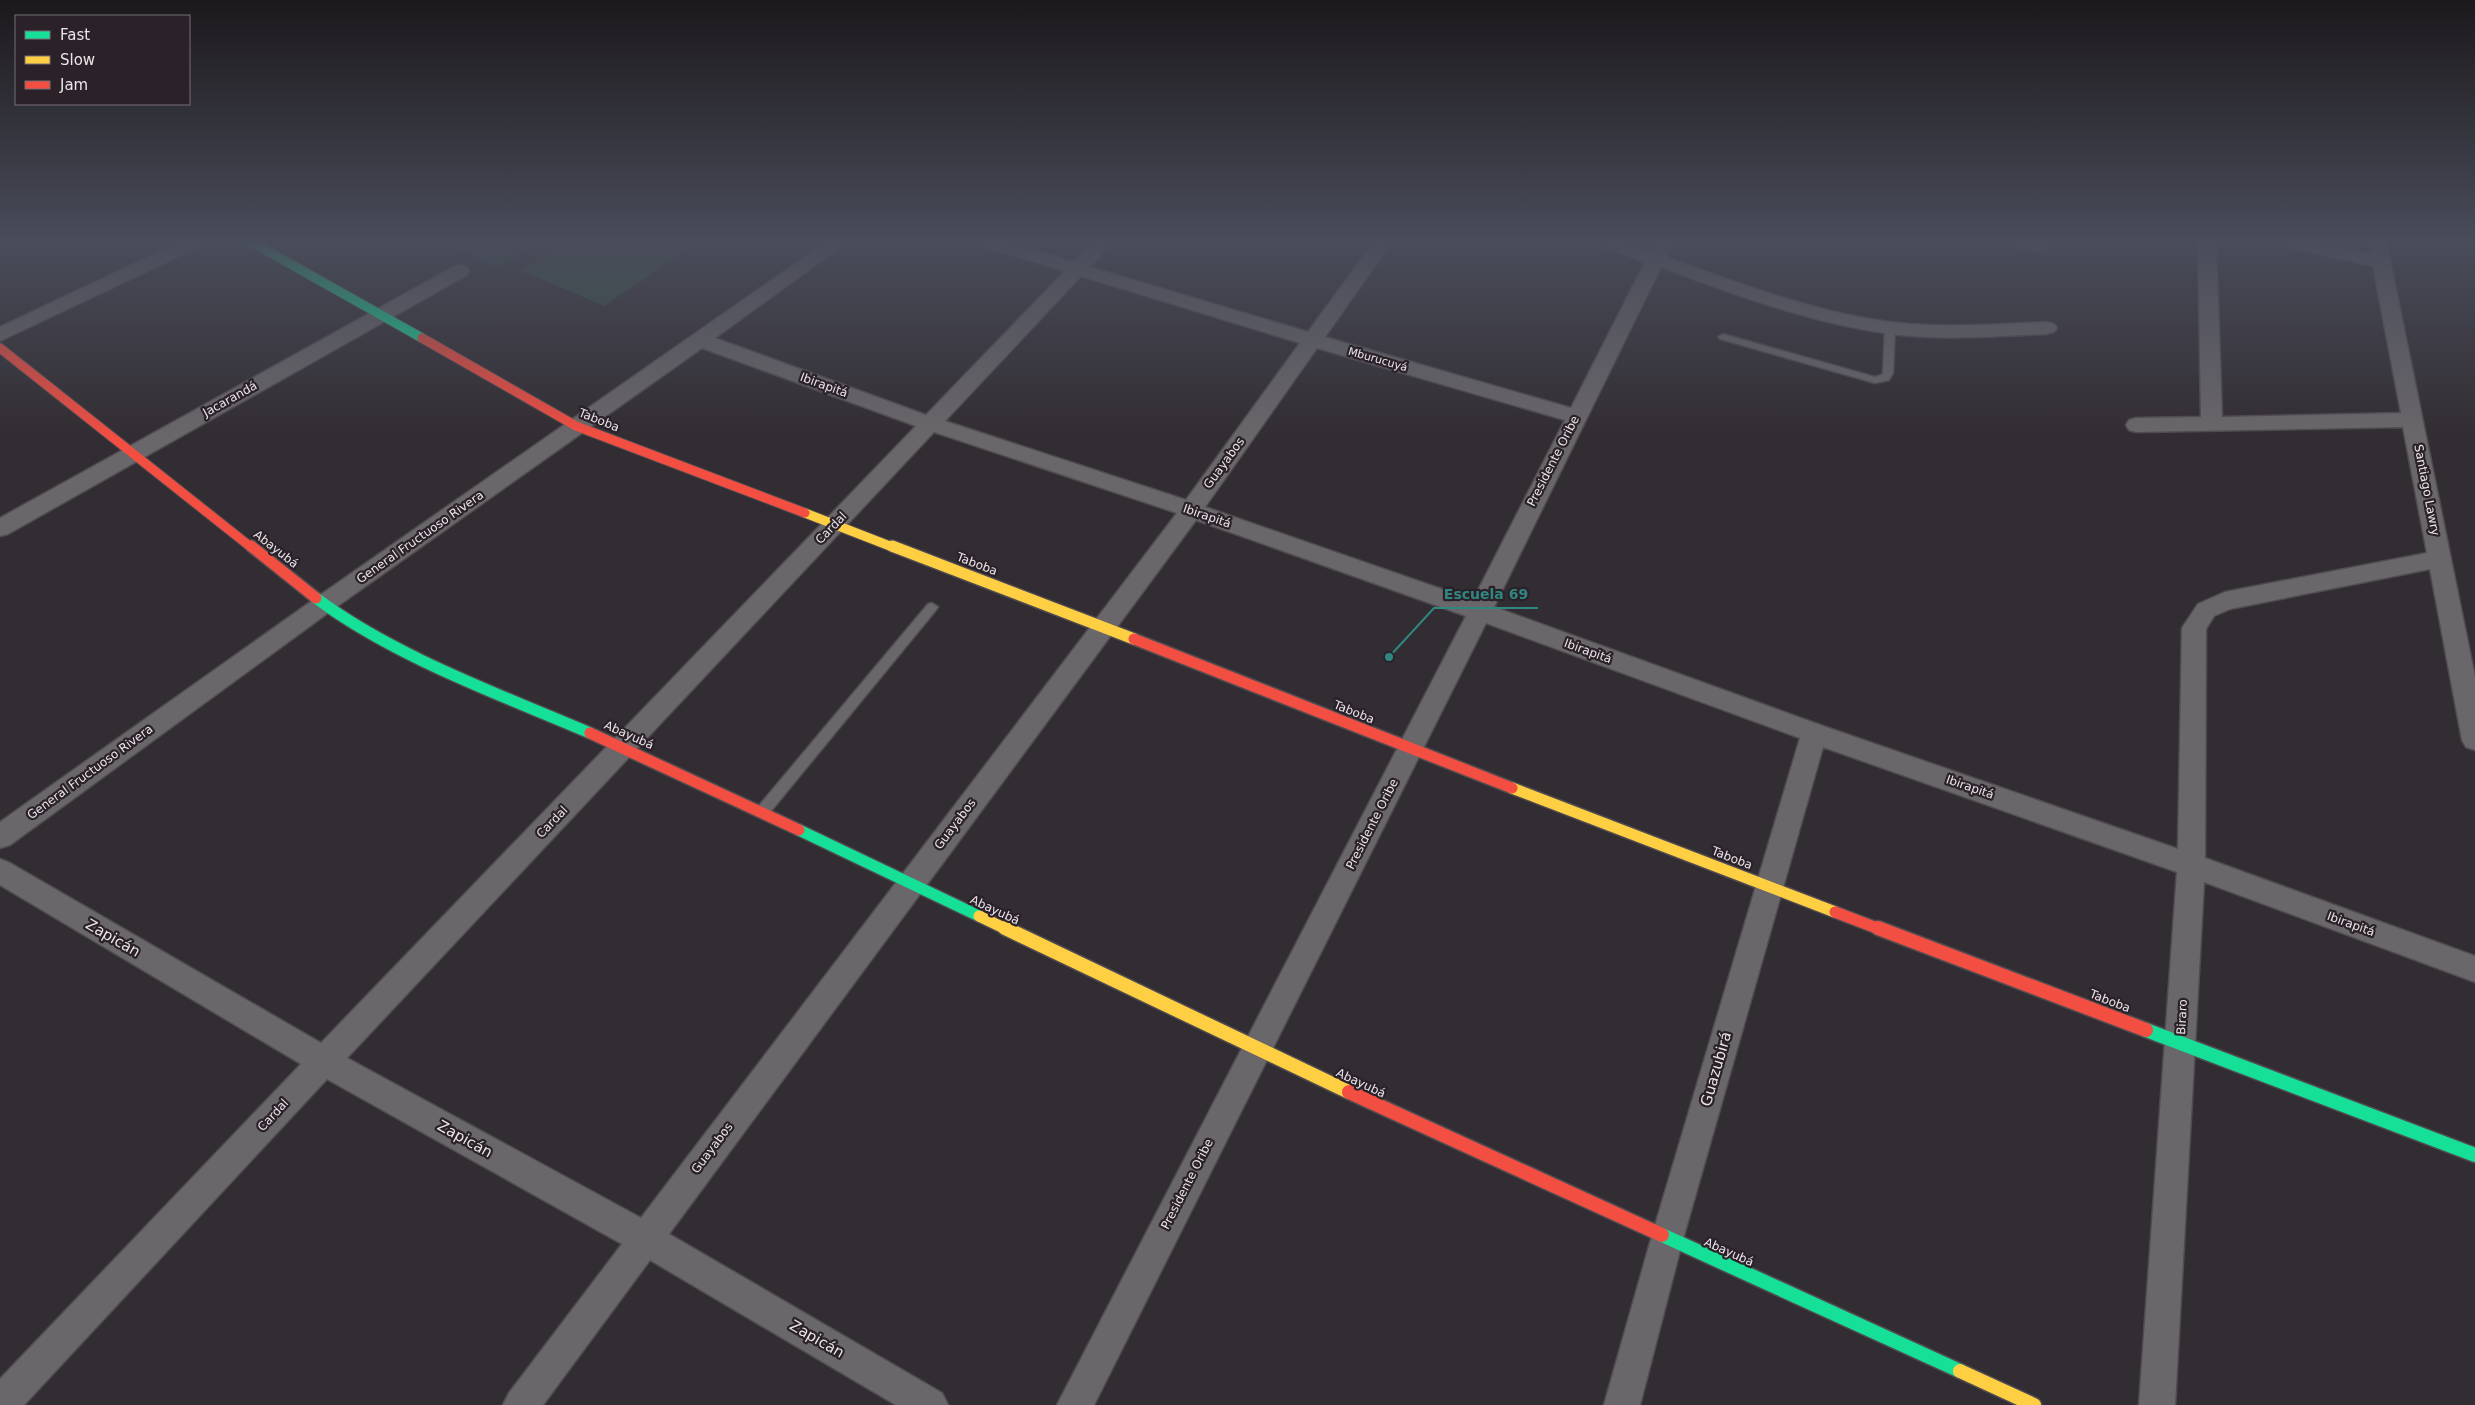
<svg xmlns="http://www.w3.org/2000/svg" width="2475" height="1405" font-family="'DejaVu Sans',sans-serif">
  <rect width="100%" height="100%" fill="#322d32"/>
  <g fill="#325141">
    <path d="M 440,240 L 545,240 L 496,267 Z"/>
    <path d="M 568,240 L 702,240 L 604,306 L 520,270 Z"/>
  </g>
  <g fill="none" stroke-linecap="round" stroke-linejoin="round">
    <g stroke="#504b50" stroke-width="3">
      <g id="lane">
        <path d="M 1890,324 L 1895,327 L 1893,373 L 1889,380 L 1875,383 L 1720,339 L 1718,337 L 1723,334 L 1875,377 L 1881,375 L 1883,373 L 1885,327 Z"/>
        <path d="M 932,603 L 938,607 L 936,610 L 767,816 L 762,818 L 757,816 L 755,812 L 757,808 L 928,604 Z"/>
      </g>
    </g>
    <g stroke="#504b50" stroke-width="3">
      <g id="street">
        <path d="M 184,240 L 208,240 L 205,244 L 0,341 L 0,327 Z"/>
        <path d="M 829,240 L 850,240 L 715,338 L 926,415 L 1065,271 L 974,244 L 971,240 L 1000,240 L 1073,262 L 1095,240 L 1114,240 L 1090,267 L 1308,332 L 1375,240 L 1393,240 L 1325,337 L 1571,408 L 1645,262 L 1597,244 L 1594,240 L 1621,240 L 1650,251 L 1656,240 L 1674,240 L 1666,257 C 1741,284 1819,314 1899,323 C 1948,328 1998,324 2047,322 L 2054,324 L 2057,328 L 2054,332 L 2047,334 C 1998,336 1948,340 1899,335 C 1817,325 1737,296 1661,267 L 1494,607 L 1823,726 L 2178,849 L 2182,628 L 2198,604 L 2225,592 L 2427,553 L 2403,427 L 2136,432 L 2129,430 L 2126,425 L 2129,420 L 2136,418 L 2201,417 L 2198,240 L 2216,240 L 2222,417 L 2401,413 L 2373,266 L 2273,244 L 2270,240 L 2306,240 L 2371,254 L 2368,240 L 2386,240 L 2475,677 L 2475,750 L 2466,747 L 2462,740 L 2430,569 L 2230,609 L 2214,616 L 2206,629 L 2205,858 L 2475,956 L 2475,982 L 2204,882 L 2175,1405 L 2139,1405 L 2177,872 L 1823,747 L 1683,1239 L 1640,1405 L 1604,1405 L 1651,1239 L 1800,738 L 1486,623 L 1094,1405 L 1057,1405 L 1466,616 L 1196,520 L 669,1234 L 942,1393 L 948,1405 L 896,1405 L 650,1260 L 543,1405 L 503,1405 L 509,1393 L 622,1244 L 327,1079 L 24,1405 L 0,1405 L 0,1379 L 301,1064 L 0,885 L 0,859 L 10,863 L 321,1043 L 916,426 L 702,348 L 332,610 L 10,845 L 0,848 L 0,822 L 316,598 ZM 1081,276 L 1300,343 L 1186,500 L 945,421 ZM 1317,348 L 1565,420 L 1473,600 L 1205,507 ZM 934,432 L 1177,513 L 641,1218 L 347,1058 Z"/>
        <path d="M 2001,240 L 2050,240 L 2047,251 L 2041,253 L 2004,244 Z"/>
        <path d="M 460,265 L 467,267 L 469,271 L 467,275 L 8,534 L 0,536 L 0,518 L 453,267 Z"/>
      </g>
    </g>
    <g stroke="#504b50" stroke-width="11">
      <path id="fast-far2" d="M 248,240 L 422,338"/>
    </g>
    <g stroke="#504b50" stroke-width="14">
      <g id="fast-far1">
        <path d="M 316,598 C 393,656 501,695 590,733"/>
        <path d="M 799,830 L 979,916"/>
      </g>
    </g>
    <g stroke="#504b50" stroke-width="17">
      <g id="fast">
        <path d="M 2146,1030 L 2475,1155"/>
        <path d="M 1662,1235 L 1960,1371"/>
      </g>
    </g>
    <g stroke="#504b50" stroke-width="11">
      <path id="slow-far2" d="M 805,513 L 895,548"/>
    </g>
    <g stroke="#504b50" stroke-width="14">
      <g id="slow-far1">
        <path d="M 892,546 L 1134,639"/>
        <path d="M 1512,788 L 1835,912"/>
        <path d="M 979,916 L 1008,930"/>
      </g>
    </g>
    <g stroke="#504b50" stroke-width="17">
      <g id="slow">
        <path d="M 1005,928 L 1349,1092"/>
        <path d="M 1960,1371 L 2034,1405"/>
      </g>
    </g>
    <g stroke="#504b50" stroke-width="11">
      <g id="jam-far2">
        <path d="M 422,338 L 576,426 L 805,513"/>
        <path d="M 0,348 L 252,548"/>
      </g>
    </g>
    <g stroke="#504b50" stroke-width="14">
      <g id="jam-far1">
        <path d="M 251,546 L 316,598"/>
        <path d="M 1134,639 L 1512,788"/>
        <path d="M 590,733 L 799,830"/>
        <path d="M 1835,912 L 1882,930"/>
      </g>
    </g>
    <g stroke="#504b50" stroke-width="17">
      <g id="jam">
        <path d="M 1878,928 L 2146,1030"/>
        <path d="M 1349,1092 L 1662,1235"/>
      </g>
    </g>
    <use href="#lane" fill="#6a676a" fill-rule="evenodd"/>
    <use href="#street" fill="#6a676a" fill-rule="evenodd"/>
    <use href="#fast-far2" stroke="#16e098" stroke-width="9"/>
    <use href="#fast-far1" stroke="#16e098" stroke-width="11"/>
    <use href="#fast" stroke="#16e098" stroke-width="14"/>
    <use href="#slow-far2" stroke="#ffcf43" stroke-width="9"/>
    <use href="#slow-far1" stroke="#ffcf43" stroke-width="11"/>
    <use href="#slow" stroke="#ffcf43" stroke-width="14"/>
    <use href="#jam-far2" stroke="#f24e42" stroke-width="9"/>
    <use href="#jam-far1" stroke="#f24e42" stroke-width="11"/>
    <use href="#jam" stroke="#f24e42" stroke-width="14"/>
  </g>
  <linearGradient id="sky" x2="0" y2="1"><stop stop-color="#1c191c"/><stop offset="0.55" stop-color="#494c5a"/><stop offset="1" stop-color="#494c5a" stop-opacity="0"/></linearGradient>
  <rect width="2475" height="437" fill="url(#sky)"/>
  <g text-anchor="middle" stroke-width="4.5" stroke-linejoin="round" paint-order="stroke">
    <g font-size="11" fill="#ebe5ea" stroke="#2a2129">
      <text transform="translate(1378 359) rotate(16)" y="4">Mburucuyá</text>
    </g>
    <g font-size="12" fill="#ebe5ea" stroke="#2a2129">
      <text transform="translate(824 385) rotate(20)" y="4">Ibirapitá</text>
      <text transform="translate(230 399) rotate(-29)" y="4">Jacarandá</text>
      <text transform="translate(599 420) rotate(22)" y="4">Taboba</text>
      <text transform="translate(1553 461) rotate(-63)" y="4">Presidente Oribe</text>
      <text transform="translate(1224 463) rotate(-54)" y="4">Guayabos</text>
      <text transform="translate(2427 490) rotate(79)" y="4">Santiago Lawry</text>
      <text transform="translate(1207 516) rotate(19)" y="4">Ibirapitá</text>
      <text transform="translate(831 528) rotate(-46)" y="4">Cardal</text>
      <text transform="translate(420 537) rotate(-35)" y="4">General Fructuoso Rivera</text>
      <text transform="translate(276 549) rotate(38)" y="4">Abayubá</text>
      <text transform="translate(977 564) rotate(21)" y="4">Taboba</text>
      <text transform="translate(1588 651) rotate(20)" y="4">Ibirapitá</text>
      <text transform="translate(1354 712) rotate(22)" y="4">Taboba</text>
      <text transform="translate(629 735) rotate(24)" y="4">Abayubá</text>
      <text transform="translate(90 772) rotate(-36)" y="4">General Fructuoso Rivera</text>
      <text transform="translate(1970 787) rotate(19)" y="4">Ibirapitá</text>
      <text transform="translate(552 822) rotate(-46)" y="4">Cardal</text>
      <text transform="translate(955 824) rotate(-53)" y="4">Guayabos</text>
      <text transform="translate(1372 824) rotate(-63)" y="4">Presidente Oribe</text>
      <text transform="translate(1732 858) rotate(21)" y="4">Taboba</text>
      <text transform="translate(995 910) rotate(25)" y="4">Abayubá</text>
      <text transform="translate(2351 924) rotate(20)" y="4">Ibirapitá</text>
      <text transform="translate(2110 1001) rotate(21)" y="4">Taboba</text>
      <text transform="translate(2182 1017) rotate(-87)" y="4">Biraro</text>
      <text transform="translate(1361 1083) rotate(25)" y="4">Abayubá</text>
      <text transform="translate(273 1115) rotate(-47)" y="4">Cardal</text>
      <text transform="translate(712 1148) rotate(-53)" y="4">Guayabos</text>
      <text transform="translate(1187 1184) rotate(-63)" y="4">Presidente Oribe</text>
      <text transform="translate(1729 1252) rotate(24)" y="4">Abayubá</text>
    </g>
    <g font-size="15" fill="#ebe5ea" stroke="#2a2129">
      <text transform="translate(113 938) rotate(30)" y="5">Zapicán</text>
      <text transform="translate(1716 1069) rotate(-74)" y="5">Guazubirá</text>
      <text transform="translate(465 1139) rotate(29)" y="5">Zapicán</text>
      <text transform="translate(817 1339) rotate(30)" y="5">Zapicán</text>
    </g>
  </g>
  <path fill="none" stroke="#308781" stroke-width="2" d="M1389 657L1434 608H1538"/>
  <circle fill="#308781" stroke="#2a2129" stroke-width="2" cx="1389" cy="657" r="5"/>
  <g font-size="14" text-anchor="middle" font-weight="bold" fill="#308781" stroke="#2a2129" stroke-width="4.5" stroke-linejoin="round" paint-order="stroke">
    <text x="1486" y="599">Escuela 69</text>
  </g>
  <rect x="15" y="15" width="175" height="90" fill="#2a2129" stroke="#776f76"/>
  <rect x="25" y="31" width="25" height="8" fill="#16e098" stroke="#776f76"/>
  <text x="60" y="40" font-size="15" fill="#ebe5ea">Fast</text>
  <rect x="25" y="56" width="25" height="8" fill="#ffcf43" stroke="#776f76"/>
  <text x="60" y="65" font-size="15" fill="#ebe5ea">Slow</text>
  <rect x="25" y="81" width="25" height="8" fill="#f24e42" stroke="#776f76"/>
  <text x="60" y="90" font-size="15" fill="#ebe5ea">Jam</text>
</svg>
